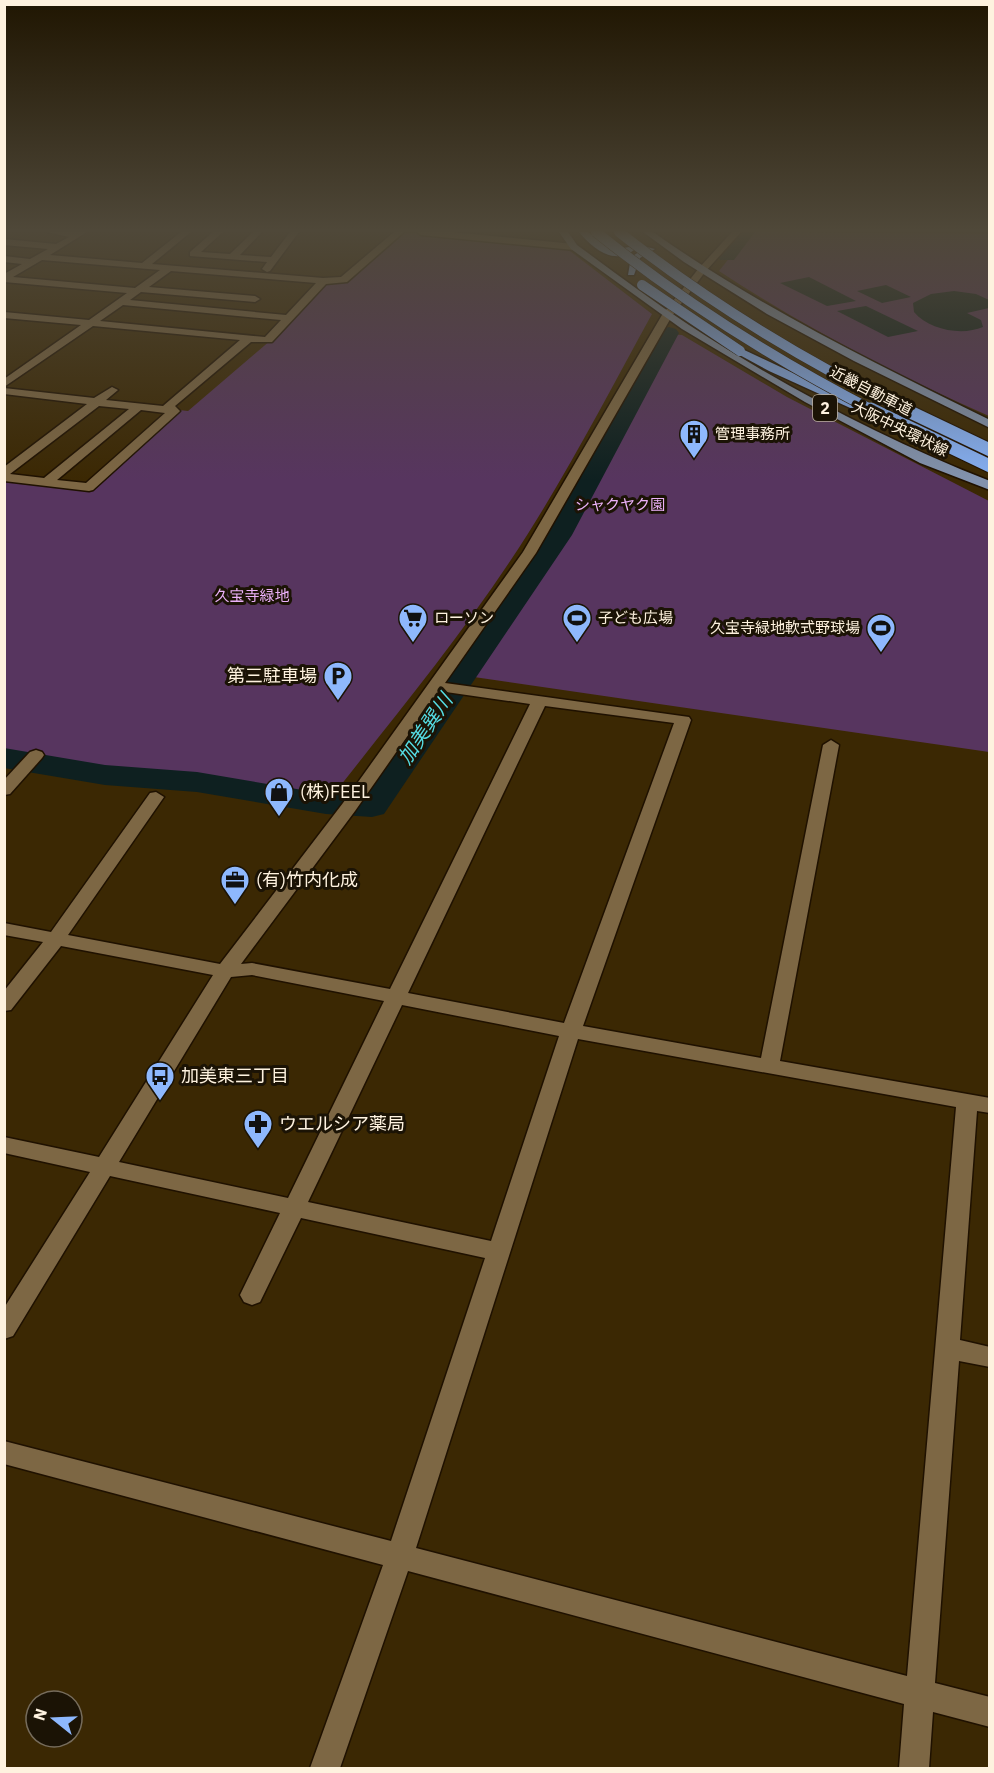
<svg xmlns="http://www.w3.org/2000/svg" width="994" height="1773" font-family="'IBM Plex Sans','Noto Sans JP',sans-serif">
  <rect width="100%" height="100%" fill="#3b2803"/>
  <g fill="#57355f">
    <path d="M 750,232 L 989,234 L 989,416 C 896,375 804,327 719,271 Z"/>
    <path d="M 415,233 L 566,248 L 652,314 C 612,387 573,462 529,532 C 470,626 398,712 330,799 L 201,778 L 109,771 L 5,754 L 4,480 L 91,490 L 179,410 L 188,411 L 271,340 L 325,282 L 344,282 L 402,234 Z"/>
    <path d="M 670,334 L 682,335 L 787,397 L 989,501 L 989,752 L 467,676 L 562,537 L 624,426 Z"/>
  </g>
  <g fill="#0e2020">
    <path d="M 809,277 L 856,301 L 827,306 L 780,283 Z"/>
    <path d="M 886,285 L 911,297 L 882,303 L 857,291 Z"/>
    <path d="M 954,291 L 976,294 L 989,300 L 989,308 L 967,313 L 981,320 L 983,327 C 962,336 929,330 914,312 L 913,303 L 931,294 Z"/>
    <path d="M 866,306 L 918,331 L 888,337 L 837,311 Z"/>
  </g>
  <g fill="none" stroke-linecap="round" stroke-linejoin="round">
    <g fill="#0e2020" fill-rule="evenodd">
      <path d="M 736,232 L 755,232 L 734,260 L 720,260 L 718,256 Z"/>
      <path d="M 669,327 L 676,329 L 679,333 L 572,535 L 384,814 L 372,817 L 326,814 L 197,792 L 105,785 L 4,768 L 4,748 L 105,765 L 197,772 L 326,794 L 363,796 L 546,535 L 659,333 L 662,329 Z"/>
    </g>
    <g stroke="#1f1100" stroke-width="3">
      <g id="minor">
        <path d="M 47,232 L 87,232 L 50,255 L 142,263 L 181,232 L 191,232 L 152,264 L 323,278 L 341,277 L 394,232 L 404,232 L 347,282 L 326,284 L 272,342 L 251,342 L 175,406 L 180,411 L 178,413 L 93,490 L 89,491 L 4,481 L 4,467 L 87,404 L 4,394 L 4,388 L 94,398 L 112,387 L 118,390 L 106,400 L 163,406 L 240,340 L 93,326 L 4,387 L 4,379 L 81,325 L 4,318 L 4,312 L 89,320 L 127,293 L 4,282 L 4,274 L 22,264 L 4,262 L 4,256 L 30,259 L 48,249 L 4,245 L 4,239 L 56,244 L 69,237 ZM 42,260 L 160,270 L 135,288 L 13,277 ZM 171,271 L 316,283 L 286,315 L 130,300 L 141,292 L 255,302 L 260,299 L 255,296 L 149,287 ZM 123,305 L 281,320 L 265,337 L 100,321 ZM 99,406 L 129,409 L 44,478 L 10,474 ZM 141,410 L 165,413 L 86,483 L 57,480 Z"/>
        <path d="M 213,232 L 223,232 L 201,252 L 230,254 L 253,232 L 262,232 L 240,255 L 271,257 L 290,232 L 299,232 L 270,271 L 267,272 L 262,269 L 267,262 L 190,256 L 190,252 Z"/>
        <path d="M 417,232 L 451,232 L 574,244 L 579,247 L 574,250 L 421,235 Z"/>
        <path d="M 732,232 L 741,232 L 705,272 L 672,316 L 536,553 L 445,683 L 689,717 L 691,720 L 583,1026 L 761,1058 L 823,745 L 831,740 L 839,745 L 780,1061 L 990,1098 L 990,1113 L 977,1111 L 960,1340 L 990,1347 L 990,1367 L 959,1361 L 935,1683 L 990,1697 L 990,1727 L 933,1712 L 929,1768 L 899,1768 L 904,1704 L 408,1571 L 340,1768 L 310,1768 L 383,1565 L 4,1464 L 4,1441 L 391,1541 L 485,1258 L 301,1218 L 260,1302 L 252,1305 L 244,1302 L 240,1295 L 280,1213 L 110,1176 L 13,1336 L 4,1339 L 4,1308 L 90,1172 L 4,1153 L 4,1137 L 99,1157 L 213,975 L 61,946 L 11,1010 L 4,1011 L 4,991 L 43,942 L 4,935 L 4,923 L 51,932 L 150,793 L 156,792 L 164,797 L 68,935 L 220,964 L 343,803 L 523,552 L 662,315 L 699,268 ZM 439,691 L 530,704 L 390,989 L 252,963 L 241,964 L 355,811 ZM 545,706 L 674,723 L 564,1023 L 408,993 ZM 252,975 L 384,1001 L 288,1198 L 119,1162 L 231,977 ZM 402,1005 L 559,1036 L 491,1241 L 308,1202 ZM 578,1039 L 956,1107 L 907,1676 L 416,1548 Z"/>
        <path d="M 36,750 L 42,752 L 44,755 L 42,758 L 10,794 L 4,795 L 4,780 L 30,752 Z"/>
      </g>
    </g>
    <g stroke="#1f1100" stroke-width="3">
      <g id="major">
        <path d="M 559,232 L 568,232 L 577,245 C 614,272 651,300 689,325 C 781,385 887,441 990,481 L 990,490 L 920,463 L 805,402 L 682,329 L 571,249 Z"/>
        <path d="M 643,232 L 653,232 C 759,307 874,363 990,420 L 990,428 L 854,361 L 767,314 L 684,262 Z"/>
      </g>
    </g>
    <g stroke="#1f1100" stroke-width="3">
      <g id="highway">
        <path d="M 579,232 L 588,232 L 612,250 L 629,247 L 634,250 C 614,266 592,248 579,232 Z"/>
        <path d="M 647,247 L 655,249 L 640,258 L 634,275 L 628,275 L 631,257 Z"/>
        <path d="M 740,348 L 878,413 L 880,415 L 874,418 L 870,417 L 769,371 L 736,353 L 736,349 Z"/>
      </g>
    </g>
    <use href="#minor" fill="#7d6744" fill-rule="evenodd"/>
    <use href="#major" fill="#8292ad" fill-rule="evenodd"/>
    <use href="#highway" fill="#85aff3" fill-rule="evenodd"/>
    <g stroke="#1f1100" stroke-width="11" stroke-linecap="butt">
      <g id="highway-bridge-far1">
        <path d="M 596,232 C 683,302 775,360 874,411"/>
        <path d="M 619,232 C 708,302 804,361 907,411"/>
        <path d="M 642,285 L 740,351"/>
      </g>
    </g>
    <g stroke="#1f1100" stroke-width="15" stroke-linecap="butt">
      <g id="highway-bridge">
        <path d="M 871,409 L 990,466"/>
        <path d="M 904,409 L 990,450"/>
      </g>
    </g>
    <use href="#highway-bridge-far1" stroke="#85aff3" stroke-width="10"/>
    <use href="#highway-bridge" stroke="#85aff3" stroke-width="13"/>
  </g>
  <linearGradient id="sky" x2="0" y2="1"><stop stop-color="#201602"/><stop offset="0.48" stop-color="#4f4839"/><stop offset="1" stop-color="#4f4839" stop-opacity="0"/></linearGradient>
  <rect width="994" height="480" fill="url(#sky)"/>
  <defs>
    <g id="building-pin" transform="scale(1.5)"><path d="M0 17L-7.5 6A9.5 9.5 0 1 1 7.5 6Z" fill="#8eb8fd" stroke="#1b1305"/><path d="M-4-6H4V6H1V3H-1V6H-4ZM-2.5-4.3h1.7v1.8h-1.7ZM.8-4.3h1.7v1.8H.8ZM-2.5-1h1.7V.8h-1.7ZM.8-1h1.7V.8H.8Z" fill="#111"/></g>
    <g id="supermarket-pin" transform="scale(1.5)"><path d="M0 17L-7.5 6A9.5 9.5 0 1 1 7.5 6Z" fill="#8eb8fd" stroke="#1b1305"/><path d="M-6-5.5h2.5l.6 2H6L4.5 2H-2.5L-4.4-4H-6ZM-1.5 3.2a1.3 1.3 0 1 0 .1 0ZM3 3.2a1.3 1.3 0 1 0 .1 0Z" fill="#111"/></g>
    <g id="stadium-pin" transform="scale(1.5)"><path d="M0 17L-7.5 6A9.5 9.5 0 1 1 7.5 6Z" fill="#8eb8fd" stroke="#1b1305"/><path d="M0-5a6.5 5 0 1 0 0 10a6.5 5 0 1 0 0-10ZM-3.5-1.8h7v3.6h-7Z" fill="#111"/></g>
    <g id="parking-pin" transform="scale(1.5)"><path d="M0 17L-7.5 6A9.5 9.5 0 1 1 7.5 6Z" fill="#8eb8fd" stroke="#1b1305"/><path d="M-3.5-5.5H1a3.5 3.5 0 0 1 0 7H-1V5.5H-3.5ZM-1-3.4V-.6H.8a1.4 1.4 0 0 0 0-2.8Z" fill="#111"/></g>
    <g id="shop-pin" transform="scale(1.5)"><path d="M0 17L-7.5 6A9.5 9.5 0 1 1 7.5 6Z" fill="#8eb8fd" stroke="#1b1305"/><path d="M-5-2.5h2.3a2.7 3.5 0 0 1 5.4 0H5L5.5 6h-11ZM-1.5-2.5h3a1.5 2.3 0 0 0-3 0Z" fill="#111"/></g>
    <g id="office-pin" transform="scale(1.5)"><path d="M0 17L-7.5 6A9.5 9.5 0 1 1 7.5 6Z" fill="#8eb8fd" stroke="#1b1305"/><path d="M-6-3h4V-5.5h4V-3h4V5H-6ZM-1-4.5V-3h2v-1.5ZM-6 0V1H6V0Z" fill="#111"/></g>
    <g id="bus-pin" transform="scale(1.5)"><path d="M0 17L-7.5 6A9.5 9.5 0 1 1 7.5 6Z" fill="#8eb8fd" stroke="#1b1305"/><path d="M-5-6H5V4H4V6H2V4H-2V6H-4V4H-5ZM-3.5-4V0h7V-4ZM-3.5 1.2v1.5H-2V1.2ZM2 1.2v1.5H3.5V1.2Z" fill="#111"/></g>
    <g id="pharmacy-pin" transform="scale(1.5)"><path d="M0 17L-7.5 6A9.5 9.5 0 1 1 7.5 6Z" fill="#8eb8fd" stroke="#1b1305"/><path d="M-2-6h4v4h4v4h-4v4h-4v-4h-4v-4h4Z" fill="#111"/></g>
  </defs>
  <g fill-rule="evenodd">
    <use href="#building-pin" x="694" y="434"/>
    <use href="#supermarket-pin" x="413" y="618"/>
    <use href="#stadium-pin" x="577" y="618"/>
    <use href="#stadium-pin" x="881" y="628"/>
    <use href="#parking-pin" x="338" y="676"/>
    <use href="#shop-pin" x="279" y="792"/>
    <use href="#office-pin" x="235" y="880"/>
    <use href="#bus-pin" x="160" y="1076"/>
    <use href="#pharmacy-pin" x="258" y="1124"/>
  </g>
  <g text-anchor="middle" stroke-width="6" stroke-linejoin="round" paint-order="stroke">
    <g font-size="15" fill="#fef2df" stroke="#1b1305">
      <text transform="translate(871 391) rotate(27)" y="5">近畿自動車道</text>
      <text transform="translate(900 429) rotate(26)" y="5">大阪中央環状線</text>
    </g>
    <g font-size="15" fill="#fef2df" stroke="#1b1305" text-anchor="start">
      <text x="715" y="439">管理事務所</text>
      <text x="434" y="623">ローソン</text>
      <text x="598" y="623">子ども広場</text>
      <text x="860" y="633" text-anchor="end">久宝寺緑地軟式野球場</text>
    </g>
    <g font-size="15" fill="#ebb1f9" stroke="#1b1305">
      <text x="620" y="510">シャクヤク園</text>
      <text x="252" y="601">久宝寺緑地</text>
    </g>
    <rect fill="#1b1305" stroke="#baaf9e" stroke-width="1.5" x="813" y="395" width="24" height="26" rx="4.5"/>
    <g font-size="16" font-weight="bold" fill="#fef2df">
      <text x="825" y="414">2</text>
    </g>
    <g font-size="18" fill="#fef2df" stroke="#1b1305" text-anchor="start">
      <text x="317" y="682" text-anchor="end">第三駐車場</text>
      <text x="300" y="798">(株)FEEL</text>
      <text x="256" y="886">(有)竹内化成</text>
      <text x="181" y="1082">加美東三丁目</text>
      <text x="279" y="1130">ウエルシア薬局</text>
    </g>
    <g font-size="20" font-style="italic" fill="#55dce3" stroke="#1b1305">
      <text transform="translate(425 729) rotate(-56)" y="7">加美巽川</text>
    </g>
  </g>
  <rect width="994" height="1773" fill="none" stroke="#fef2df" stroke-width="12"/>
  <g transform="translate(54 1719) rotate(288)"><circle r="28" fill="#1b1305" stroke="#766c5c" stroke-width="1.5"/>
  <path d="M0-4.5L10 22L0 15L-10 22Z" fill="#8eb8fd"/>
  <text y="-9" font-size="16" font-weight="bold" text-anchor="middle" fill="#fef2df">N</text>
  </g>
</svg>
